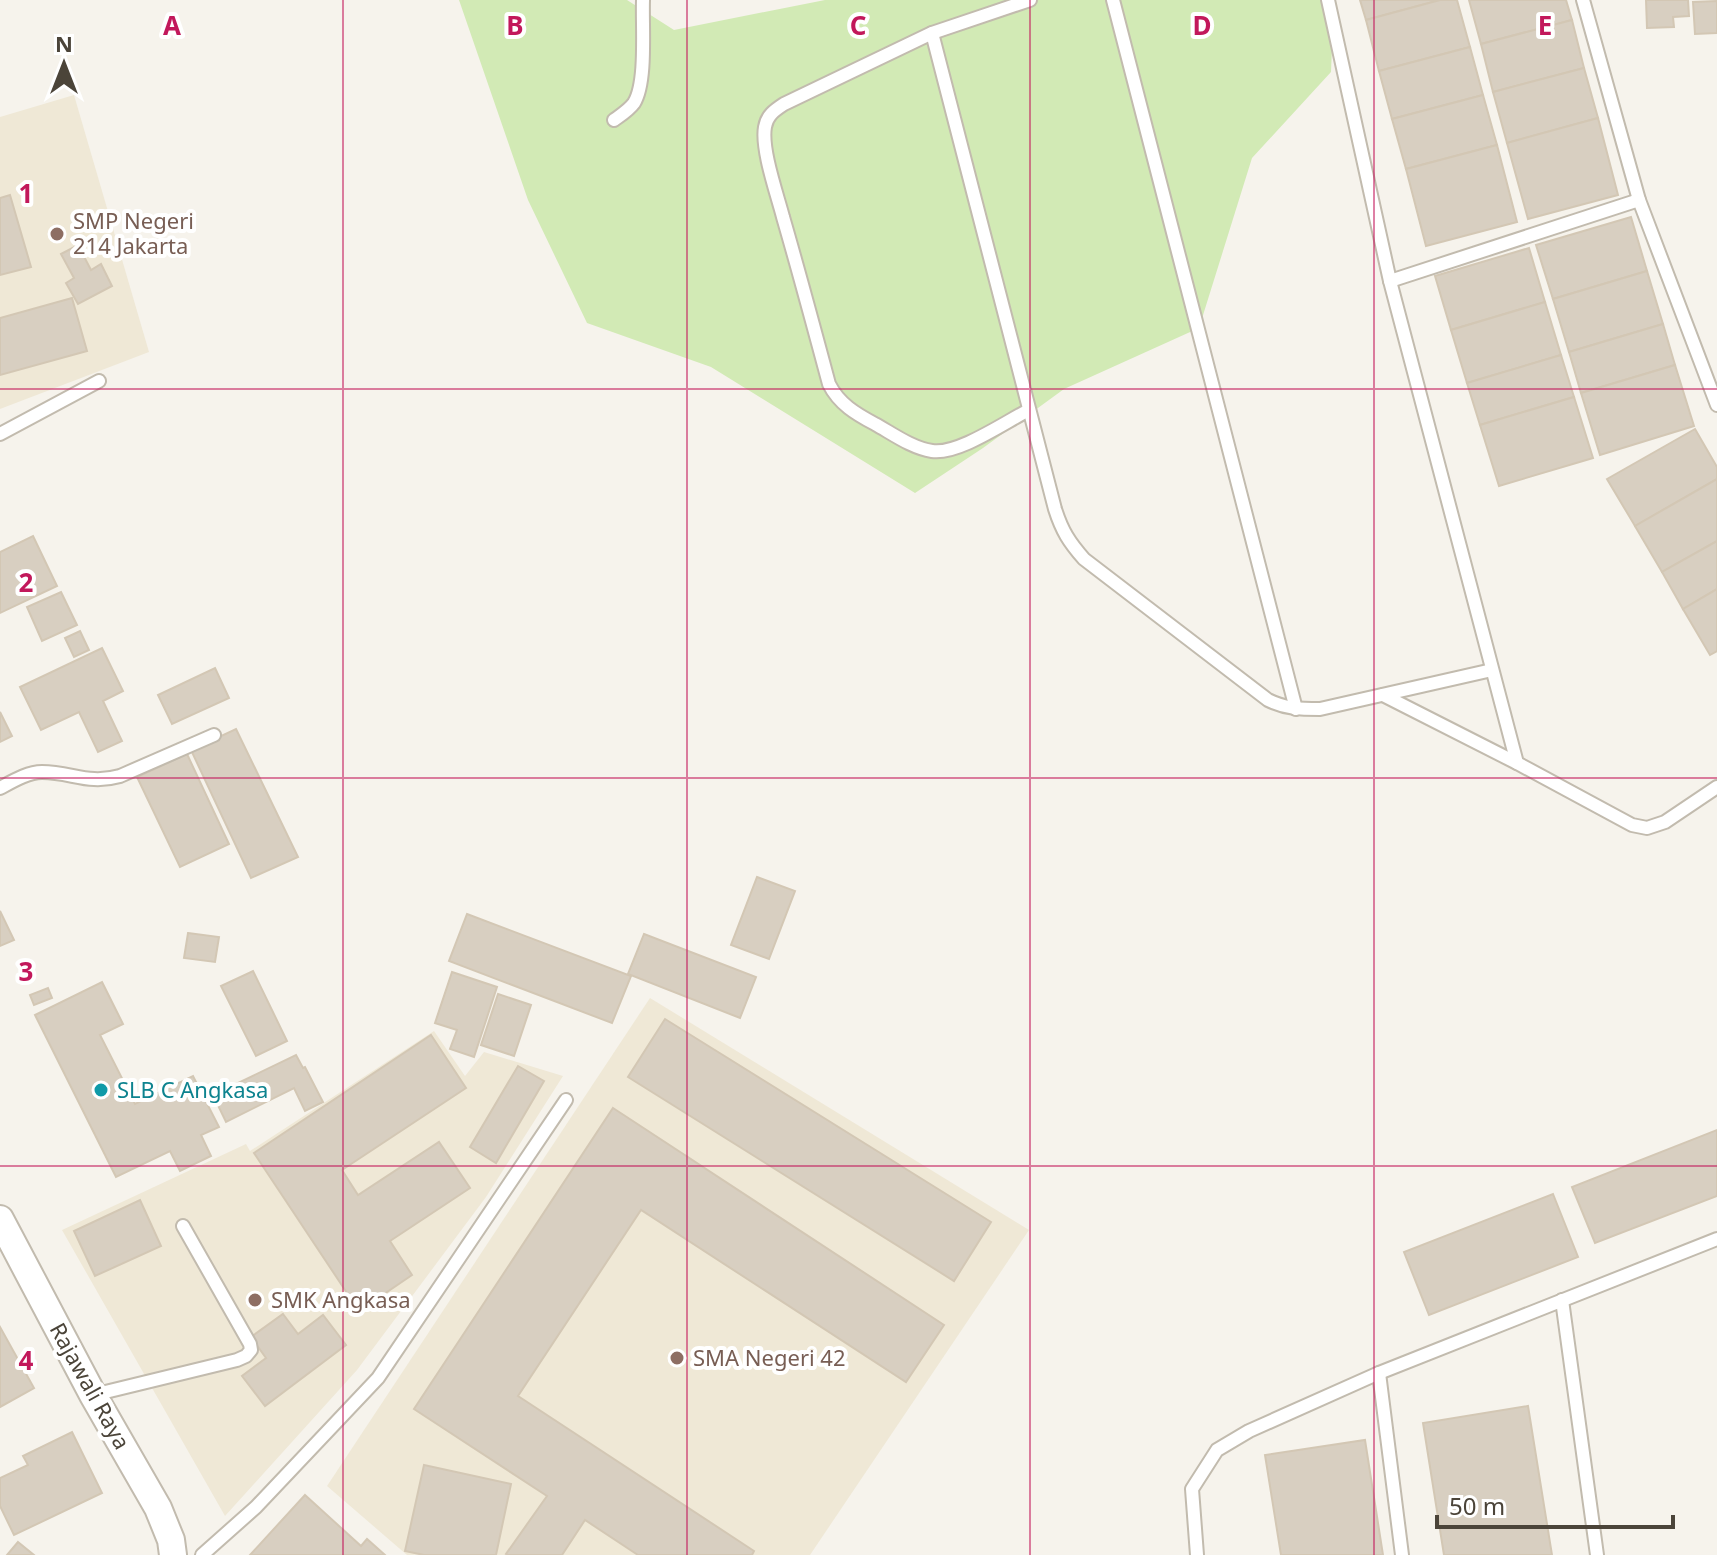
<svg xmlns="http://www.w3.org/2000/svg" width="1717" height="1555" font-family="'Noto Sans',sans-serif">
  <rect width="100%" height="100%" fill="#f6f3ec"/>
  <g fill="#efe8d6">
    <path d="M 74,95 L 149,352 L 0,409 L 0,117 Z"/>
    <path d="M 650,998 L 1029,1230 L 810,1555 L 407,1555 L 327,1486 Z"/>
    <path d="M 434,1031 L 465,1076 L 484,1052 L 563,1076 L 486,1197 L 357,1370 L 225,1516 L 62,1230 L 246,1144 L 250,1151 Z"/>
  </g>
  <path fill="#d2eab5" d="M 459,0 L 627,0 L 674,30 L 825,0 L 1334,0 L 1331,72 L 1252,158 L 1199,328 L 1064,389 L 983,448 L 915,493 L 711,367 L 587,323 L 528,200 Z"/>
  <g fill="#d8cfc1" stroke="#d3c7b4" stroke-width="2">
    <path d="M 1360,0 L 1440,0 L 1366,20 Z"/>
    <path d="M 1440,0 L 1457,0 L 1470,47 L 1379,71 L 1366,20 Z"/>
    <path d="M 1469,0 L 1566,0 L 1572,20 L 1481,44 Z"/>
    <path d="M 1646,0 L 1688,0 L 1689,16 L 1673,17 L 1674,27 L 1647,28 Z"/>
    <path d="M 1717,1 L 1717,33 L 1695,34 L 1693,2 Z"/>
    <path d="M 1572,20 L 1584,68 L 1493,92 L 1481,44 Z"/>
    <path d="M 1470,47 L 1483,95 L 1392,119 L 1379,71 Z"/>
    <path d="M 1584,68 L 1598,118 L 1507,143 L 1493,92 Z"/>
    <path d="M 1483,95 L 1497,145 L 1406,169 L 1392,119 Z"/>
    <path d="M 1598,118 L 1618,195 L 1528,219 L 1507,143 Z"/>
    <path d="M 1497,145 L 1517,222 L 1426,246 L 1406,169 Z"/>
    <path d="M 10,195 L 31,267 L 0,275 L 0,198 Z"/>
    <path d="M 1631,217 L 1647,271 L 1553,299 L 1536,245 Z"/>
    <path d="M 78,245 L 91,270 L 101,264 L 112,286 L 78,304 L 66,283 L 74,278 L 61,254 Z"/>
    <path d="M 1529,248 L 1545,302 L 1451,330 L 1435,276 Z"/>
    <path d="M 1647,271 L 1663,324 L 1569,352 L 1553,299 Z"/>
    <path d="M 72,298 L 87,351 L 0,375 L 0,318 Z"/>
    <path d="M 1545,302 L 1561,355 L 1467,383 L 1451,330 Z"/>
    <path d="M 1663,324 L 1675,365 L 1581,393 L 1569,352 Z"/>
    <path d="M 1561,355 L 1574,397 L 1480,425 L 1467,383 Z"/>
    <path d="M 1675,365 L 1694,426 L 1600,455 L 1581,393 Z"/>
    <path d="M 1574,397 L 1593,458 L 1499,486 L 1480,425 Z"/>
    <path d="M 1695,429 L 1717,467 L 1717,479 L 1635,526 L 1607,479 Z"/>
    <path d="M 1717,479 L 1717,541 L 1662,572 L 1635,526 Z"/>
    <path d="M 33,536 L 57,586 L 0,613 L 0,552 Z"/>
    <path d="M 1717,541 L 1717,589 L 1683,609 L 1662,572 Z"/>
    <path d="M 1717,589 L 1717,651 L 1710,655 L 1683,609 Z"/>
    <path d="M 61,592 L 77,625 L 42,641 L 27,607 Z"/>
    <path d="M 80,631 L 89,650 L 74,657 L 65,638 Z"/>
    <path d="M 102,648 L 123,691 L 103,701 L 122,741 L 98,752 L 79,712 L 41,730 L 20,687 Z"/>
    <path d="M 215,668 L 229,698 L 172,724 L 158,695 Z"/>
    <path d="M 0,712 L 12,736 L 0,742 Z"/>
    <path d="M 236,729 L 298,857 L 251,878 L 191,750 Z"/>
    <path d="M 187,754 L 229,844 L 180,867 L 137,777 Z"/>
    <path d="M 757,877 L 795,891 L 769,959 L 731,945 Z"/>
    <path d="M 0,911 L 14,940 L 0,946 Z"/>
    <path d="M 467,914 L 631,976 L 612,1023 L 449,961 Z"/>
    <path d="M 188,933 L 219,937 L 215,962 L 184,958 Z"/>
    <path d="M 644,934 L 756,977 L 740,1018 L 628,974 Z"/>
    <path d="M 253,971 L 287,1041 L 256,1056 L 221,986 Z"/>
    <path d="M 452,972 L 497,987 L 474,1057 L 450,1049 L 457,1030 L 435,1023 Z"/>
    <path d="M 102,982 L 123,1024 L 100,1035 L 135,1104 L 193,1076 L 219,1127 L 201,1135 L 211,1156 L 180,1171 L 170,1151 L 116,1177 L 35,1015 Z"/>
    <path d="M 48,988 L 52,998 L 34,1005 L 30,995 Z"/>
    <path d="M 498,994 L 531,1005 L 514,1056 L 481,1045 Z"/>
    <path d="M 665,1019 L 991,1222 L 954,1281 L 628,1077 Z"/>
    <path d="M 431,1035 L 466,1088 L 342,1170 L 358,1195 L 439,1142 L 470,1188 L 390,1241 L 412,1275 L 359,1311 L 254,1153 Z"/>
    <path d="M 296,1055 L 303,1068 L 305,1067 L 323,1102 L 305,1111 L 294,1088 L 226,1122 L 213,1095 Z"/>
    <path d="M 518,1066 L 544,1081 L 496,1163 L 470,1147 Z"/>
    <path d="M 613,1108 L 944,1325 L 906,1382 L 641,1210 L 518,1396 L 754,1551 L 752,1555 L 638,1555 L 585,1520 L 562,1555 L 508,1555 L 506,1554 L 547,1496 L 414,1409 Z"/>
    <path d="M 1717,1130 L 1717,1196 L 1595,1243 L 1572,1187 Z"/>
    <path d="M 1553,1194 L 1578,1257 L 1429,1315 L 1404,1252 Z"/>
    <path d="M 140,1200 L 161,1246 L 95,1276 L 74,1231 Z"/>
    <path d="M 283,1314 L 298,1334 L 323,1315 L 346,1345 L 265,1406 L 242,1376 L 266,1358 L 251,1337 Z"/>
    <path d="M 0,1327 L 34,1388 L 0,1407 Z"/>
    <path d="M 1528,1406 L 1552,1555 L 1444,1555 L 1423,1423 Z"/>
    <path d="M 72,1432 L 102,1493 L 14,1535 L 0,1506 L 0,1478 L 28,1465 L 23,1456 Z"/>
    <path d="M 1365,1440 L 1383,1555 L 1281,1555 L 1265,1455 Z"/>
    <path d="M 424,1465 L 511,1484 L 496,1555 L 424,1555 L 405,1551 Z"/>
    <path d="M 305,1495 L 361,1546 L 367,1539 L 385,1555 L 250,1555 Z"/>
    <path d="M 18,1542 L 34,1555 L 7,1555 Z"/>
  </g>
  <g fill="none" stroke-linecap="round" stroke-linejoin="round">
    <g stroke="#c2bbae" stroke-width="16">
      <g id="lane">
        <path d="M 1113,0 L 1296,709"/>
        <path d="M 1328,0 L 1390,281 L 1517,763 L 1632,825 L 1647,828 L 1665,822 L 1717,787"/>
        <path d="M 1583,0 L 1639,200 L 1717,405"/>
        <path d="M 932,33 L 1055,509 C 1062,531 1069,542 1084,559 L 1268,700 C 1286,709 1301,709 1320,709 L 1492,670"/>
        <path d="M 614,120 C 621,115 629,110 634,103 C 647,82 642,26 643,0"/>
        <path d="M 1390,281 L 1639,200"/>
        <path d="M 1029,410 C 1005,422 958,455 932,451 C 912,448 893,434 875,424 C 856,414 839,404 829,384 C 814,328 799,272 783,217 C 777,194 761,149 765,127 C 767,115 775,110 784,104 L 932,33 L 1030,0"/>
        <path d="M 0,434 L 99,381"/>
        <path d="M 1383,695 L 1517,763"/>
        <path d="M 0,788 C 13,781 28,772 42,772 C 72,772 88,785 120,776 L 214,735"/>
        <path d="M 1562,1300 L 1597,1555"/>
        <path d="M 1379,1373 L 1402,1555"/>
        <path d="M 93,1395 L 237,1360 L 246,1356 L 251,1350 L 250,1344 L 183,1226"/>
        <path d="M 202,1555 L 256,1507 L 378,1378 L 566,1100"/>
        <path d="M 1197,1555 L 1192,1489 L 1217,1450 L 1249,1431 L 1379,1373 L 1717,1239"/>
      </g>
    </g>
    <g stroke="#c2bbae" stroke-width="30">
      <path id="street" d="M 0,1219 L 93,1395 L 158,1508 L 171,1540 L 173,1555"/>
    </g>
    <use href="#lane" stroke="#fff" stroke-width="12"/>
    <use href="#street" stroke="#fff" stroke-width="26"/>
  </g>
  <path fill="none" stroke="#c2185b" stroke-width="2" stroke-opacity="0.55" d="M 343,0 L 343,1555M 687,0 L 687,1555M 1030,0 L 1030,1555M 1374,0 L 1374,1555M 0,389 L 1717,389M 0,778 L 1717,778M 0,1166 L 1717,1166"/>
  <g fill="#8d6e63" stroke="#fff" stroke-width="3">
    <circle cx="57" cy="234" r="8"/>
    <circle cx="255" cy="1300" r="8"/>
    <circle cx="677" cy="1358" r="8"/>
  </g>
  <circle fill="#0f9aa8" stroke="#fff" stroke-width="3" cx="101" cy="1090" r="8"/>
  <g text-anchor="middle" stroke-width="8" stroke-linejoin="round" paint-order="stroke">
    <g font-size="22" fill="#785e54" stroke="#fff" text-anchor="start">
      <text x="73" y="229">SMP Negeri<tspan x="73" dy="25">214 Jakarta</tspan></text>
      <text x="271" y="1308">SMK Angkasa</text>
      <text x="693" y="1366">SMA Negeri 42</text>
    </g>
    <g font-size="22" fill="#0d838f" stroke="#fff" text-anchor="start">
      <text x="117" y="1098">SLB C Angkasa</text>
    </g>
    <g font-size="22" fill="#4b4439" stroke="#fff">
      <text transform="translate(90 1386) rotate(61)" y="8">Rajawali Raya</text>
    </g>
  </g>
  <g font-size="26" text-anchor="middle" font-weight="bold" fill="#c2185b" stroke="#fff" stroke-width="8" stroke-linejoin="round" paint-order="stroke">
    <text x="172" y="35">A</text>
    <text x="515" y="35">B</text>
    <text x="858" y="35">C</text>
    <text x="1202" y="35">D</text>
    <text x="1545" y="35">E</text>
    <text x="26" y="203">1</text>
    <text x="26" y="592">2</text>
    <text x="26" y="981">3</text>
    <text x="26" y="1370">4</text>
  </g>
  <g transform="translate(64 64)" stroke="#ffffff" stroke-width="6" paint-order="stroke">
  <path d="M0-6L14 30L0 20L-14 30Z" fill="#4b4439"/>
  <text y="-12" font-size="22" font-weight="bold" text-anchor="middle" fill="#4b4439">N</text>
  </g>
  <path d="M1437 1515v12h236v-12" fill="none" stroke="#4b4439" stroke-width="4"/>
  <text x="1449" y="1515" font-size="24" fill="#4b4439" stroke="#ffffff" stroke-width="6" paint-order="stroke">50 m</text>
</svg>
